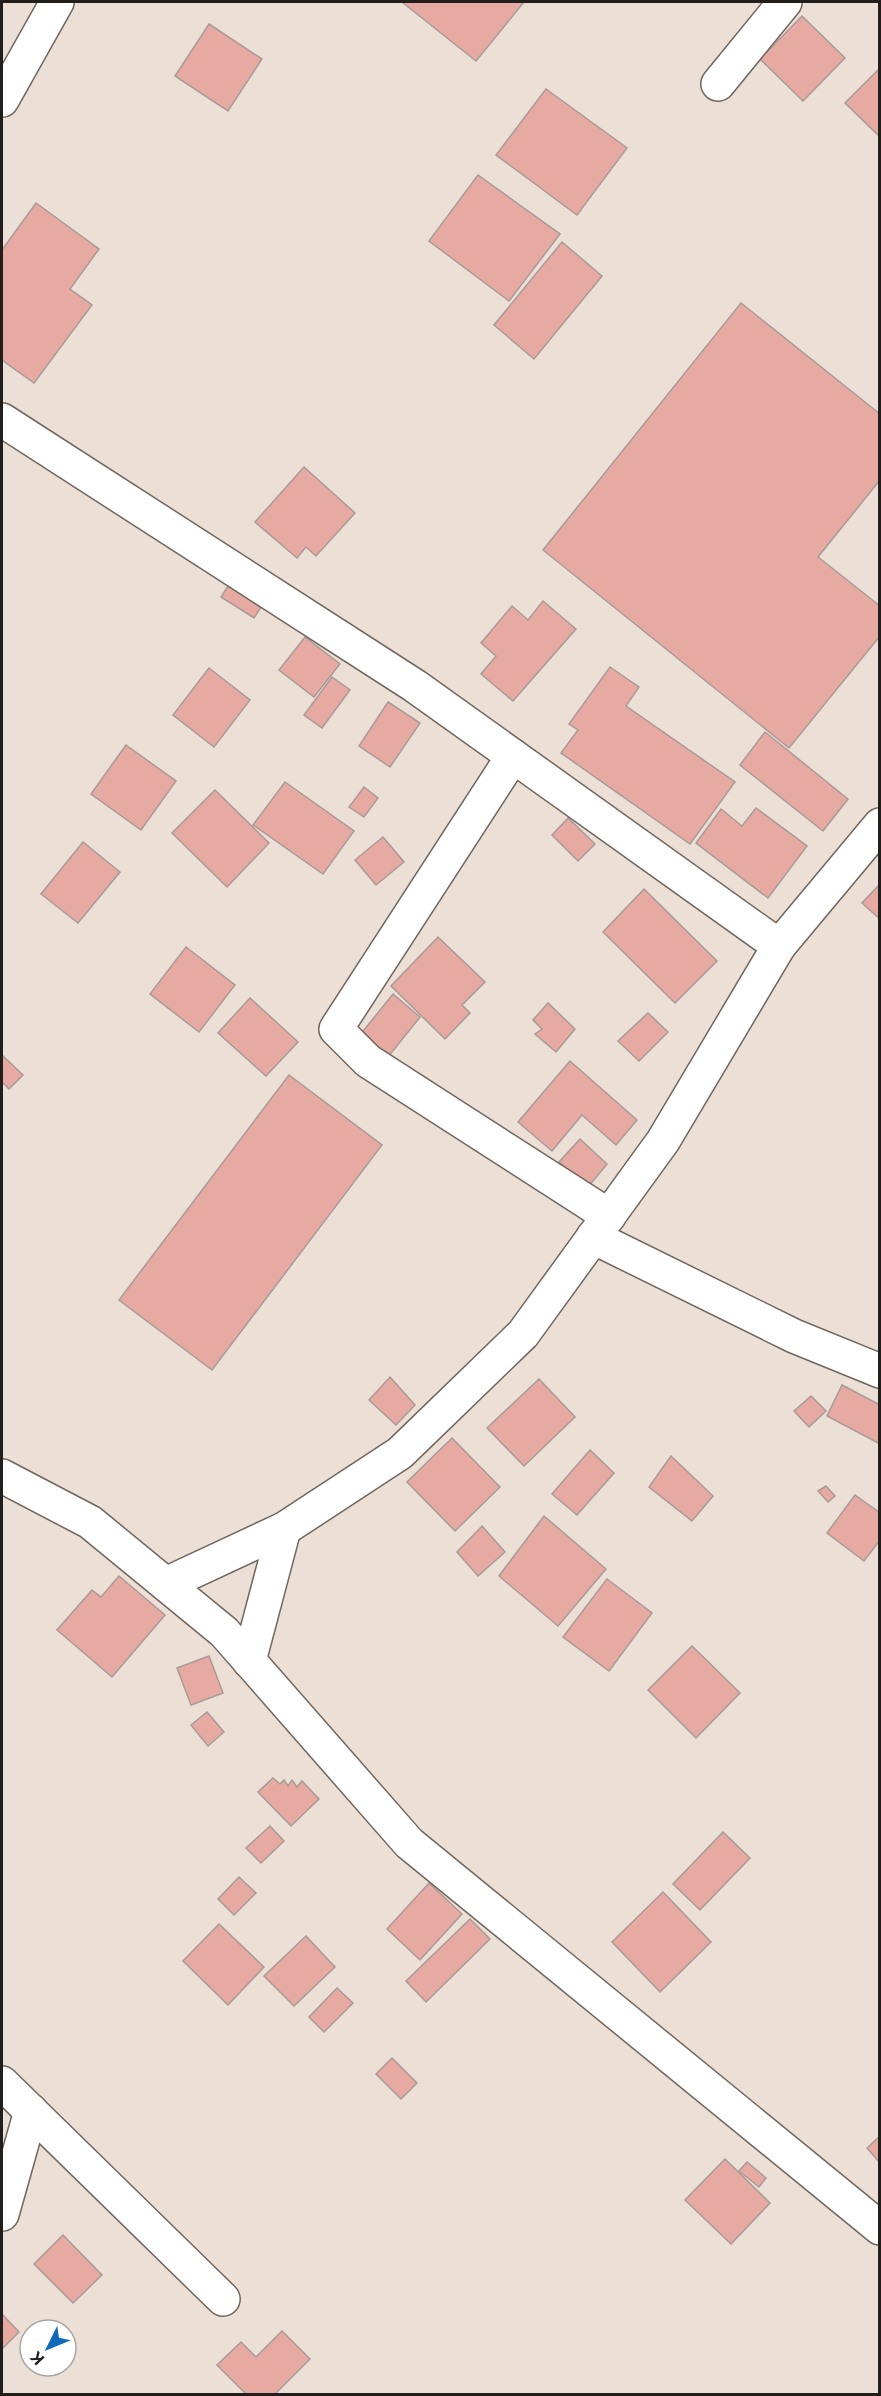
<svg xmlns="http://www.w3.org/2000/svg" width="881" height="2396" font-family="Inter,sans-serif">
  <rect width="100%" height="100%" fill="#ebdfd6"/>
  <g fill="#e7aaa2" stroke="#a99a98" stroke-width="1.5">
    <path d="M 402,2 L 524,2 L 476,61 Z"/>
    <path d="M 802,16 L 845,58 L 803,101 L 760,59 Z"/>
    <path d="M 209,24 L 262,59 L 228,111 L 175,76 Z"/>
    <path d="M 880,68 L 880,137 L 845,103 Z"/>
    <path d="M 546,89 L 627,148 L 577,215 L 496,155 Z"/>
    <path d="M 478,175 L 560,234 L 509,301 L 429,241 Z"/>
    <path d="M 36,203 L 99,249 L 70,289 L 92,305 L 34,383 L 2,360 L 2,250 Z"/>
    <path d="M 562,242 L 602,276 L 534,359 L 494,325 Z"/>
    <path d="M 741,303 L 880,414 L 880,480 L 818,557 L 880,606 L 880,636 L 789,748 L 543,550 Z"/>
    <path d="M 304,467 L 355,513 L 316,556 L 306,547 L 297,558 L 255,522 Z"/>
    <path d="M 228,586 L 261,607 L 254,618 L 221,597 Z"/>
    <path d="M 543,601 L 576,629 L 513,701 L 481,674 L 496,656 L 481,643 L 512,606 L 528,620 Z"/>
    <path d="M 305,637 L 340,664 L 314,697 L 279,670 Z"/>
    <path d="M 610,667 L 639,687 L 626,706 L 735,782 L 690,844 L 561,753 L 578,730 L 569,724 Z"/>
    <path d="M 209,668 L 250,700 L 214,747 L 173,715 Z"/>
    <path d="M 332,677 L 350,690 L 322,728 L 304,715 Z"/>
    <path d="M 388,702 L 420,723 L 390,767 L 359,746 Z"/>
    <path d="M 765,732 L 848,799 L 823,831 L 740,765 Z"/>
    <path d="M 126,745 L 176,781 L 141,830 L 91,794 Z"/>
    <path d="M 285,782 L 354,831 L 323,874 L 253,825 Z"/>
    <path d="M 364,787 L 378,798 L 364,817 L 349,807 Z"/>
    <path d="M 215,790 L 269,843 L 227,887 L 172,833 Z"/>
    <path d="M 756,808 L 807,846 L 768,898 L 696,843 L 721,809 L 742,826 Z"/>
    <path d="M 568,818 L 595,844 L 578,861 L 552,835 Z"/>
    <path d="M 383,837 L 404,862 L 376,885 L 355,860 Z"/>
    <path d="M 83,842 L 120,872 L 78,923 L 41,894 Z"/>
    <path d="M 880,884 L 880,919 L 862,903 Z"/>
    <path d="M 644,889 L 717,961 L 675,1003 L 603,932 Z"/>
    <path d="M 438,937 L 485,982 L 462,1005 L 470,1013 L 445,1039 L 391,986 Z"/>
    <path d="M 186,947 L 235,985 L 199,1032 L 150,994 Z"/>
    <path d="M 393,994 L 420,1017 L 388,1057 L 360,1035 Z"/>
    <path d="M 250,998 L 298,1042 L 266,1076 L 218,1033 Z"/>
    <path d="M 548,1003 L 575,1029 L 556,1052 L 535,1034 L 542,1029 L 533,1020 Z"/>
    <path d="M 648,1013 L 668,1032 L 639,1061 L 618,1041 Z"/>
    <path d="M 2,1055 L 23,1075 L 9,1089 L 2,1082 Z"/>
    <path d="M 570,1061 L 637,1120 L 616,1145 L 582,1115 L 552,1151 L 518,1122 Z"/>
    <path d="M 289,1075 L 382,1145 L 212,1370 L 119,1300 Z"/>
    <path d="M 580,1139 L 607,1164 L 588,1187 L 559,1162 Z"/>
    <path d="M 390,1377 L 415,1405 L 396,1425 L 369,1400 Z"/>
    <path d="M 539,1379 L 575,1417 L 524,1466 L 487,1428 Z"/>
    <path d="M 842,1385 L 880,1405 L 880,1444 L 827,1416 Z"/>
    <path d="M 811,1396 L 826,1411 L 809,1427 L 794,1411 Z"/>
    <path d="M 452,1438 L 500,1487 L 455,1531 L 407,1482 Z"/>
    <path d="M 590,1450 L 614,1473 L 577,1515 L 552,1494 Z"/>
    <path d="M 671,1456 L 713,1496 L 692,1521 L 649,1487 Z"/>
    <path d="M 826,1486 L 835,1496 L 828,1502 L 818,1491 Z"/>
    <path d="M 855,1495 L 880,1513 L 880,1540 L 864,1561 L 827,1533 Z"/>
    <path d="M 544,1516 L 606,1569 L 558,1626 L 499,1576 Z"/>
    <path d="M 482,1526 L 505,1552 L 478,1576 L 457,1552 Z"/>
    <path d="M 119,1576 L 165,1615 L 112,1677 L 57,1630 L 92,1590 L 101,1597 Z"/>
    <path d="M 607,1579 L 652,1613 L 609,1671 L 563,1637 Z"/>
    <path d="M 692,1646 L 740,1693 L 696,1738 L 648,1690 Z"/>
    <path d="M 209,1656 L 223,1693 L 191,1705 L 177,1668 Z"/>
    <path d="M 207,1712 L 224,1732 L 208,1746 L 191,1725 Z"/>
    <path d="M 273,1778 L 280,1784 L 284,1780 L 288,1786 L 292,1780 L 297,1787 L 302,1781 L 319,1799 L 291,1826 L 258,1792 Z"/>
    <path d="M 270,1826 L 284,1841 L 261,1863 L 246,1848 Z"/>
    <path d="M 723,1832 L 750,1858 L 700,1910 L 673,1884 Z"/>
    <path d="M 239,1877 L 256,1893 L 234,1915 L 218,1899 Z"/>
    <path d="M 429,1883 L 462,1914 L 420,1960 L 387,1929 Z"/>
    <path d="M 663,1892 L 711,1942 L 660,1992 L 612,1942 Z"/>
    <path d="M 470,1919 L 490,1939 L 426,2002 L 406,1981 Z"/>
    <path d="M 219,1924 L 264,1967 L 228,2005 L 183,1961 Z"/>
    <path d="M 306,1936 L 335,1967 L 294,2006 L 264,1976 Z"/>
    <path d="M 337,1988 L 353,2003 L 324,2032 L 309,2017 Z"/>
    <path d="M 392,2058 L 417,2083 L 401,2099 L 376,2074 Z"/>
    <path d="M 880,2136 L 880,2163 L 867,2148 Z"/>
    <path d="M 725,2159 L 770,2203 L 731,2244 L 685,2200 Z"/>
    <path d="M 747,2162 L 766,2178 L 759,2187 L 739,2171 Z"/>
    <path d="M 63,2235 L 102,2275 L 73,2303 L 34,2264 Z"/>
    <path d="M 2,2314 L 19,2332 L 2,2349 Z"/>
    <path d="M 282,2331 L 310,2359 L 275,2394 L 246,2394 L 217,2365 L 241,2342 L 256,2357 Z"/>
  </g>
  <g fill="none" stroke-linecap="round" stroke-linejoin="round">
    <g stroke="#70665e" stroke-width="36">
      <g id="minor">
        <path d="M 718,84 L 785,2"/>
        <path d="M 2,100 L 57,2"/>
        <path d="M 2,420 L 415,686 L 779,946"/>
        <path d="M 513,756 L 336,1029 L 368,1061 L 609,1216"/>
        <path d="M 593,1237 L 794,1336 L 880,1371"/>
        <path d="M 2,1476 L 90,1522 L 224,1632 L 409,1843 L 880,2228"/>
        <path d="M 166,1584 L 284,1529 L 400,1453 L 523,1334 L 663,1141 L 779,946 L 880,825"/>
        <path d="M 249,1661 L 284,1529"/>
        <path d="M 2,2083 L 223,2299"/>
        <path d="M 2,2214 L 31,2111"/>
      </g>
    </g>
    <use href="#minor" stroke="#fff" stroke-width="33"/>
  </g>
  <rect width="881" height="2396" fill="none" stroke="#221e1b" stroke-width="6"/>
  <g transform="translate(48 2348) rotate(227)"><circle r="28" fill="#ffffff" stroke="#a7a5a4" stroke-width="1.5"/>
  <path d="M0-4.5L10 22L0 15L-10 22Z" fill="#0f6ab7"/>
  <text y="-9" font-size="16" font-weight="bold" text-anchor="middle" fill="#221e1b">K</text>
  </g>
</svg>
